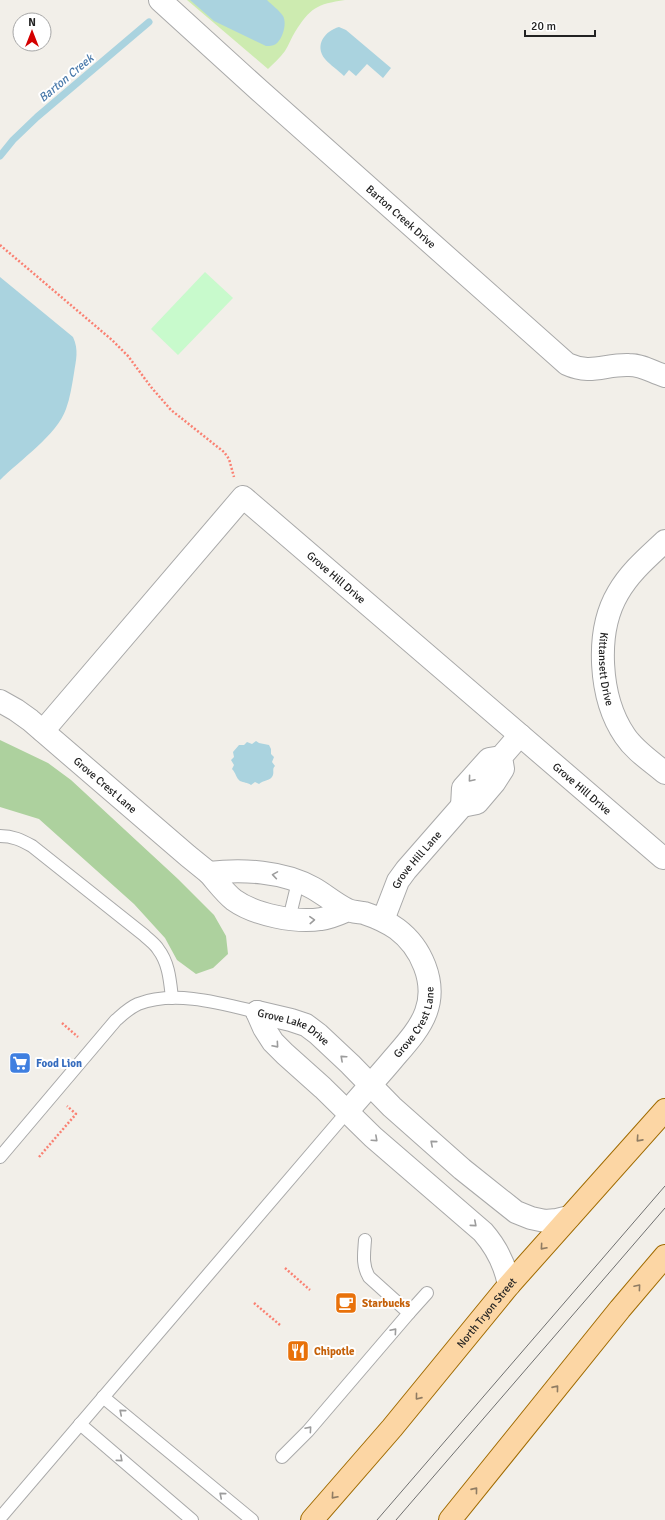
<svg xmlns="http://www.w3.org/2000/svg" width="665" height="1520" font-family="Signika,sans-serif">
  <rect width="100%" height="100%" fill="#f2efe9"/>
  <path fill="#cdebb0" d="M 187,0 L 345,0 C 317,4 310,8 295,32 C 291,38 289,45 285,51 C 280,58 273,64 268,69 Z"/>
  <path fill="#add19e" d="M 0,740 L 48,763 L 71,780 L 178,879 L 214,915 L 226,936 L 228,954 L 213,968 L 196,974 L 177,960 L 165,938 L 134,904 L 39,819 L 0,807 Z"/>
  <path fill="#c8facc" d="M 205,272 L 233,298 L 178,355 L 151,329 Z"/>
  <g fill="#aad3df">
    <path d="M 190,0 L 267,0 C 272,5 279,10 283,16 C 287,23 283,37 278,42 C 275,46 270,46 266,46 L 214,21 Z"/>
    <path d="M 339,27 L 346,30 L 391,68 L 383,78 L 367,64 L 356,76 L 349,70 L 344,76 C 338,70 330,65 325,59 C 314,45 325,31 339,27 Z"/>
    <path d="M 0,277 L 73,337 C 79,350 76,360 74,373 C 72,385 70,398 66,409 C 57,435 20,460 0,480 Z"/>
    <path d="M 256,741 L 259,743 L 269,745 L 271,749 L 271,754 L 274,757 L 272,762 L 275,766 C 272,769 274,771 273,775 C 271,781 263,780 259,784 L 255,782 L 251,785 C 247,782 244,783 240,781 C 236,778 236,773 232,769 L 234,765 L 231,760 L 234,757 L 233,752 L 239,745 L 244,745 L 247,742 L 252,744 Z"/>
  </g>
  <g fill="none" stroke-linecap="round" stroke-linejoin="round">
    <path stroke="#aad3df" stroke-width="7" d="M 0,156 L 13,140 L 37,117 L 149,22"/>
    <g stroke="#a9a9a9" stroke-width="14">
      <g id="service">
        <path d="M 0,836 C 13,836 21,840 32,846 L 144,935 C 149,940 155,944 158,949 C 169,963 170,981 172,998"/>
        <path d="M 289,919 L 298,882"/>
        <path d="M 0,1157 L 116,1020 C 123,1014 129,1008 138,1004 C 174,990 220,1003 257,1012"/>
        <path d="M 409,1313 L 427,1293"/>
        <path d="M 103,1397 L 252,1520"/>
        <path d="M 80,1424 L 192,1520"/>
        <path d="M 282,1457 L 308,1431 L 409,1313 L 369,1277 C 362,1265 364,1254 365,1240"/>
        <path d="M 0,1518 L 347,1112"/>
      </g>
    </g>
    <g stroke="#a9a9a9" stroke-width="24">
      <g id="minor">
        <path id="s1" d="M 160,0 L 260,91 L 567,364 C 591,375 605,364 629,365 C 643,365 652,372 665,376"/>
        <path id="s2" d="M 665,541 C 648,557 630,572 618,593 C 595,632 599,698 625,736 C 635,751 651,761 665,773"/>
        <path id="s3" d="M 0,701 L 16,710 L 30,720 L 188,856 L 209,873"/>
        <path id="s4" d="M 43,731 L 243,497 L 663,858"/>
        <path d="M 501,757 L 503,769 L 494,783 L 477,803 L 462,806 L 463,788 L 489,759 L 501,757 L 520,735"/>
        <path id="s5" d="M 383,920 L 398,881 L 406,870 L 462,806"/>
        <path id="s6" d="M 257,1012 L 291,1020 L 306,1025 L 318,1034 L 350,1064 L 392,1107 L 462,1169 L 516,1212 L 531,1218 L 545,1221 L 557,1220 L 569,1217"/>
        <path d="M 257,1012 L 264,1028 L 273,1042 L 285,1054 L 323,1088 L 373,1137 L 483,1232 C 497,1248 505,1264 509,1285"/>
        <path id="s7" d="M 347,1112 C 362,1094 378,1077 393,1059 C 405,1045 420,1029 426,1012 C 437,982 421,947 397,929 C 386,921 376,917 364,913 C 358,912 351,912 346,909 C 334,903 324,894 313,888 C 283,871 242,869 209,873 C 217,882 225,893 234,900 C 255,915 296,923 321,919 C 330,918 339,914 348,910"/>
      </g>
    </g>
    <g stroke="#a06b00" stroke-width="24">
      <g id="primary">
        <path id="s8" d="M 312,1520 L 392,1428 L 509,1285 L 665,1110"/>
        <path d="M 450,1520 L 620,1309 L 665,1256"/>
      </g>
    </g>
    <g stroke="#fa8072" stroke-width="2.5" stroke-dasharray="2 2" stroke-linecap="butt">
      <path d="M 0,245 L 112,340 L 128,356 L 151,387 L 171,410 L 224,452 L 229,459 L 234,477"/>
      <path d="M 62,1023 L 78,1037"/>
      <path d="M 39,1157 L 76,1114 L 67,1106"/>
      <path d="M 285,1268 L 310,1290"/>
      <path d="M 254,1303 L 280,1325"/>
    </g>
    <use href="#service" stroke="#fff" stroke-width="12"/>
    <use href="#minor" stroke="#fff" stroke-width="22"/>
    <use href="#primary" stroke="#fcd6a4" stroke-width="22"/>
    <g stroke="#707070" stroke-width="1">
      <path d="M 377,1520 L 665,1186"/>
      <path d="M 396,1520 L 665,1208"/>
    </g>
  </g>
  <defs><path id="oneway-chevron" d="M-2-3.5L2.5 0L-2 3.5" fill="none" stroke-width="1.6" stroke-linecap="round" stroke-linejoin="round"/></defs>
  <g stroke="#9c9c9c">
    <use href="#oneway-chevron" transform="translate(471 779) rotate(130)"/>
    <use href="#oneway-chevron" transform="translate(275 875) rotate(-171)"/>
    <use href="#oneway-chevron" transform="translate(312 920) rotate(-3)"/>
    <use href="#oneway-chevron" transform="translate(276 1045) rotate(49)"/>
    <use href="#oneway-chevron" transform="translate(343 1058) rotate(-138)"/>
    <use href="#oneway-chevron" transform="translate(375 1139) rotate(42)"/>
    <use href="#oneway-chevron" transform="translate(433 1143) rotate(-139)"/>
    <use href="#oneway-chevron" transform="translate(474 1224) rotate(41)"/>
    <use href="#oneway-chevron" transform="translate(394 1331) rotate(-49)"/>
    <use href="#oneway-chevron" transform="translate(122 1412) rotate(-140)"/>
    <use href="#oneway-chevron" transform="translate(309 1429) rotate(-49)"/>
    <use href="#oneway-chevron" transform="translate(120 1459) rotate(41)"/>
    <use href="#oneway-chevron" transform="translate(222 1495) rotate(-140)"/>
  </g>
  <g stroke="#8f7c63">
    <use href="#oneway-chevron" transform="translate(639 1139) rotate(132)"/>
    <use href="#oneway-chevron" transform="translate(543 1247) rotate(131)"/>
    <use href="#oneway-chevron" transform="translate(638 1287) rotate(-50)"/>
    <use href="#oneway-chevron" transform="translate(556 1388) rotate(-51)"/>
    <use href="#oneway-chevron" transform="translate(418 1397) rotate(129)"/>
    <use href="#oneway-chevron" transform="translate(475 1490) rotate(-51)"/>
    <use href="#oneway-chevron" transform="translate(334 1496) rotate(131)"/>
  </g>
  <defs>
    <g id="supermarket-square" transform="scale(1.15)"><rect x="-9" y="-9" width="18" height="18" rx="4" fill="#3f7fe0" stroke="#fff"/><path d="M-6-5.5h2.5l.6 2H6L4.5 2H-2.5L-4.4-4H-6ZM-1.5 3.2a1.3 1.3 0 1 0 .1 0ZM3 3.2a1.3 1.3 0 1 0 .1 0Z" fill="#fff"/></g>
    <g id="cafe-square" transform="scale(1.15)"><rect x="-9" y="-9" width="18" height="18" rx="4" fill="#e8710a" stroke="#fff"/><path d="M-5.5-4.5H6V0H3Q3 3.5 0 3.5H-2.5Q-5.5 3.5-5.5 0ZM3-3.2v2h1.7v-2ZM-6 4.5H4V6H-6Z" fill="#fff"/></g>
    <g id="restaurant-square" transform="scale(1.15)"><rect x="-9" y="-9" width="18" height="18" rx="4" fill="#e8710a" stroke="#fff"/><path d="M-5-6h1v4h1v-4h1v4h1v-4h1v5L-1.5 .5V6h-2V.5L-5-1ZM5-6V6H3V1.5H1.5Q1.5-4 5-6Z" fill="#fff"/></g>
  </defs>
  <g fill-rule="evenodd">
    <use href="#supermarket-square" x="20" y="1063"/>
    <use href="#cafe-square" x="346" y="1303"/>
    <use href="#restaurant-square" x="298" y="1351"/>
  </g>
  <g text-anchor="middle" stroke-width="4" stroke-linejoin="round" paint-order="stroke">
    <g font-size="11" fill="#222" stroke="#fff">
      <text dy="4" stroke="none"><textPath href="#s1" startOffset="324">Barton Creek Drive</textPath></text>
      <text dy="4" stroke="none"><textPath href="#s4" startOffset="431">Grove Hill Drive</textPath></text>
      <text dy="4" stroke="none"><textPath href="#s2" startOffset="149">Kittansett Drive</textPath></text>
      <text dy="4" stroke="none"><textPath href="#s3" startOffset="135">Grove Crest Lane</textPath></text>
      <text dy="4" stroke="none"><textPath href="#s4" startOffset="755">Grove Hill Drive</textPath></text>
      <text dy="4" stroke="none"><textPath href="#s5" startOffset="70">Grove Hill Lane</textPath></text>
      <text dy="4" stroke="none"><textPath href="#s7" startOffset="114">Grove Crest Lane</textPath></text>
      <text dy="4" stroke="none"><textPath href="#s6" startOffset="40">Grove Lake Drive</textPath></text>
      <text dy="4" stroke="none"><textPath href="#s8" startOffset="271">North Tryon Street</textPath></text>
    </g>
    <g font-size="11" font-weight="bold" fill="#366cbe" stroke="#fff" text-anchor="start">
      <text x="36" y="1067">Food Lion</text>
    </g>
    <g font-size="11" font-weight="bold" fill="#c56008" stroke="#fff" text-anchor="start">
      <text x="362" y="1307">Starbucks</text>
      <text x="314" y="1355">Chipotle</text>
    </g>
    <g font-size="12" font-style="italic" fill="#4a7aab" stroke="#fff">
      <text transform="translate(66 78) rotate(-40)" y="4">Barton Creek</text>
    </g>
  </g>
  <g transform="translate(32 32)"><circle r="19" fill="#ffffff" stroke="#a7a7a7"/>
  <path d="M0-3L7 15L0 10L-7 15Z" fill="#d40000"/>
  <text y="-6" font-size="11" font-weight="bold" text-anchor="middle" fill="#222222">N</text>
  </g>
  <path d="M525 30v6h70v-6" fill="none" stroke="#222222" stroke-width="2"/>
  <text x="531" y="30" font-size="12" fill="#222222" stroke="#ffffff" stroke-width="3" paint-order="stroke">20 m</text>
</svg>
